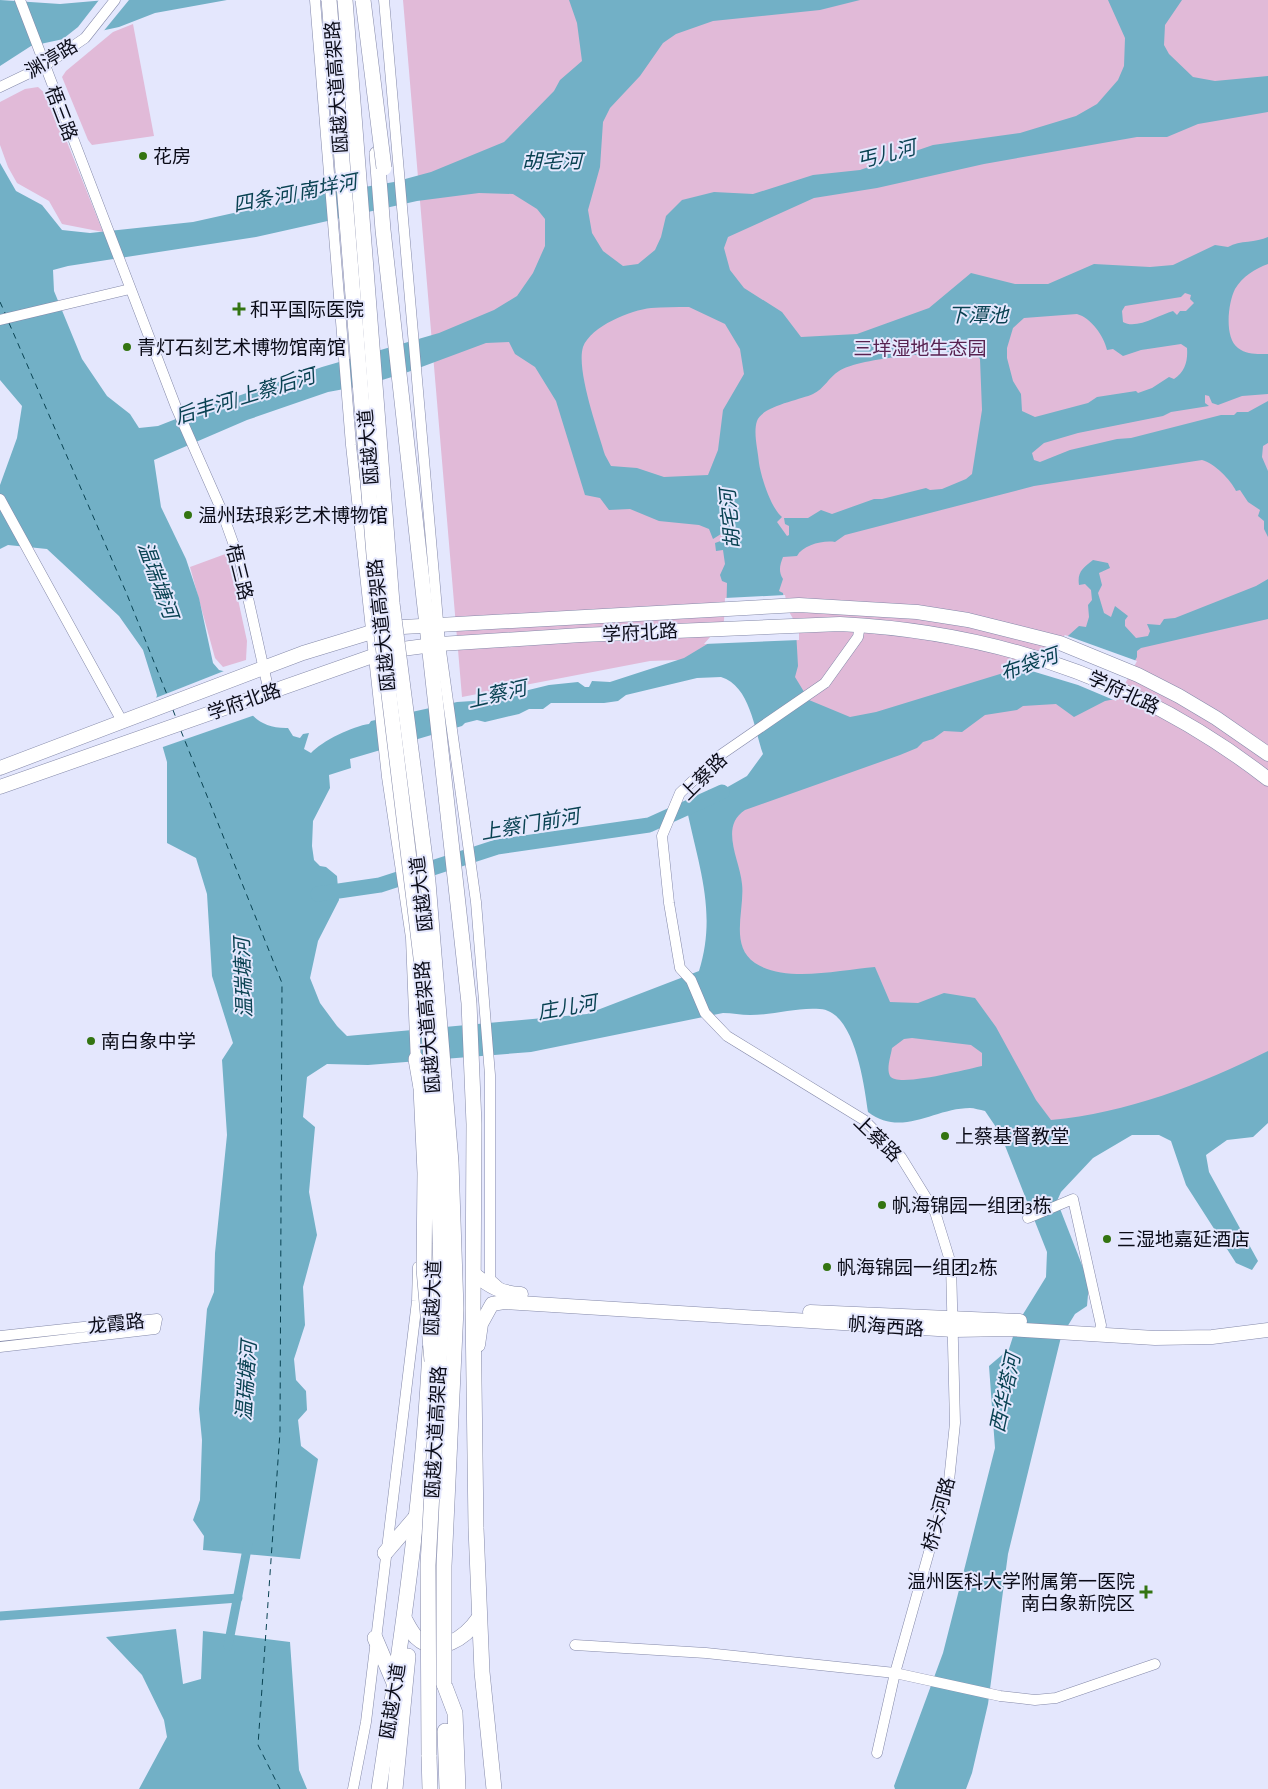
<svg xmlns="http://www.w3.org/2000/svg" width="1268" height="1789" font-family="'Alegreya Sans','Noto Sans SC',sans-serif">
  <rect width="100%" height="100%" fill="#e4e7fd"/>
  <g fill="#e1bad8">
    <path d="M 403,0 L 1268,0 L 1268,1088 L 1061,1154 L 999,1095 L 891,1097 L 840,995 L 737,1002 L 701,819 L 778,779 L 759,657 L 650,661 L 462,697 Z"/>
    <path d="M 133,24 L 154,136 L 92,145 L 88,140 L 62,77 L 66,71 L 113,32 Z"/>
    <path d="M 38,87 L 49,97 L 103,232 L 62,224 L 49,201 L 17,183 L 8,167 L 0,145 L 0,102 L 25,89 Z"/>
    <path d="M 228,553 L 247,641 L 246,660 L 223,667 L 215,658 L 190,567 Z"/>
  </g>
  <g fill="#72b0c6" fill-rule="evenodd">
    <path d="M 0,0 L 60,4 L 106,0 L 227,0 L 155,13 L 119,27 L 31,46 L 0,66 Z"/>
    <path d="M 569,0 L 860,0 L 820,10 L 713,21 L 676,34 L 663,43 L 640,76 L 610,108 L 603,122 L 600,167 L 588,210 L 592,233 L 603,251 L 623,266 L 638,264 L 655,250 L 661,237 L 666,216 L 682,200 L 714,192 L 753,194 L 813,175 L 860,170 L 933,145 L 1020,133 L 1076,116 L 1097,104 L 1118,80 L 1124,66 L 1125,38 L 1108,0 L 1182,0 L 1165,25 L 1164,45 L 1169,54 L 1193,77 L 1215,81 L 1268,76 L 1268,112 L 1198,124 L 1167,137 L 1137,137 L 984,164 L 877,188 L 814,198 L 728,237 L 724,248 L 730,270 L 744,288 L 782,312 L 801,337 L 857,334 L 929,308 L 971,273 L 1015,284 L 1048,284 L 1094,264 L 1150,267 L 1173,265 L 1215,245 L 1228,247 C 1240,240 1256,243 1268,237 L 1268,264 C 1256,268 1242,277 1235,289 C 1228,303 1224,338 1238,348 C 1247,355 1257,354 1268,354 L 1268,394 L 1242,396 L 1218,405 L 1212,403 L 1209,396 L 1205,395 L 1205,403 L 1209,406 L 1171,412 L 1163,416 L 1078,433 L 1044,443 L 1032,453 L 1034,460 L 1040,462 L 1070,450 L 1117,439 L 1131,438 L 1221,415 L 1234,415 L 1237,412 L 1248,412 L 1268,401 L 1268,443 L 1263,446 L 1262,457 L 1268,471 L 1268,537 L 1264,529 L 1264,521 L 1258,516 L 1260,510 L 1248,502 L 1240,490 L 1236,491 C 1231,480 1214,463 1202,460 L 1034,486 L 845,535 L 835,542 C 823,540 803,545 797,556 L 783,557 C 780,565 778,571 783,579 L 779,591 L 783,593 L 785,611 L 796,630 L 798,666 L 795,677 L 809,700 L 850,717 L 876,712 L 1039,662 L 1079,626 L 1086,627 L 1089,617 L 1088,605 L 1092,600 L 1091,590 L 1085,584 L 1079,585 C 1077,572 1083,568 1093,560 L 1108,563 L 1110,568 L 1099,573 L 1102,585 L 1098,593 L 1104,613 L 1111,617 L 1115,606 L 1128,616 L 1125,620 L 1125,626 L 1136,638 L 1148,636 L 1150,631 L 1147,624 L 1160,625 L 1164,619 L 1175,618 L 1256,586 L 1268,579 L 1268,619 L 1141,648 L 1137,651 L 1137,657 L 1115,699 L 1105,701 L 1074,717 L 1056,704 L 1023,706 L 1017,710 L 985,715 L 962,732 L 944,731 L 933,739 L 923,742 L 917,748 L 900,755 L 745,810 C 719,827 740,860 742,884 C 745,909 729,946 755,963 C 785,983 840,970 875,967 L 890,1002 L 918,1003 L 944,993 L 975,998 L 996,1027 L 1036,1100 L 1051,1120 C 1127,1113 1199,1085 1268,1051 L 1268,1123 L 1253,1137 L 1227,1140 L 1206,1155 L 1209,1172 L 1258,1261 L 1252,1270 L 1236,1263 L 1186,1185 L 1171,1141 L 1159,1135 L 1132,1135 L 1093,1158 L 1061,1192 L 1057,1201 L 1089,1283 L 1087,1306 L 1075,1314 L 1061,1337 L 1008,1554 L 988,1704 L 972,1773 L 966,1789 L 895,1789 L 894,1786 L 943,1653 L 995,1448 L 989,1366 L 1009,1349 L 1017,1324 L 1046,1277 L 1047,1252 L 1000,1133 L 985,1111 C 980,1110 974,1108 970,1108 C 934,1108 902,1138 868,1112 C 864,1085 855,1011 820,1009 C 797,1007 773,1015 750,1015 C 741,1015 732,1013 723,1013 L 531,1052 L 368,1065 L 327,1064 L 307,1077 L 303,1117 L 315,1127 L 309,1192 L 317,1235 L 303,1287 L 305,1325 L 294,1359 L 296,1380 L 306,1391 L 307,1410 L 298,1420 L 301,1446 L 318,1459 L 300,1559 L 203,1550 L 204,1536 L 193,1520 L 200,1500 L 202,1440 L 199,1409 L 207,1309 L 214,1292 L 215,1253 L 227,1135 L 222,1060 L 233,1043 L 212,976 L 207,894 L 196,858 L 167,843 L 167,762 L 153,713 L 157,695 L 143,650 L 119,616 L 47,549 L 8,545 L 0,549 L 0,485 L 17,438 L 22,406 L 0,380 L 0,163 L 16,191 L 42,205 L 62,230 L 90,233 L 193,222 L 311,196 L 394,182 L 431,172 L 504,142 L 554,91 L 560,80 L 582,61 L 577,23 ZM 479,193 L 513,194 L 537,209 L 545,219 L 545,246 L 533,273 L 517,296 L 494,310 L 439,333 L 322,367 L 209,406 L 158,426 L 139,428 L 130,414 L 107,396 L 82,359 L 54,291 L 53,270 L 68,266 L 256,237 L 417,201 ZM 1185,293 L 1191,295 L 1190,299 L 1194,303 L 1186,311 L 1180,311 L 1177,315 L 1173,311 C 1159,315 1136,330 1123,322 L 1122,311 L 1125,306 L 1181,297 ZM 689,307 L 725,324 L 740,349 L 744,374 L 723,410 L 718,450 L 708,475 L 664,477 L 637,468 L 611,466 L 605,455 C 598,431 576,370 583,347 C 591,326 631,310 651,308 C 663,307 676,307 689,307 ZM 1077,314 C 1091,318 1104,336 1107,350 L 1113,349 L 1123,356 L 1141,350 L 1181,344 L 1187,348 C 1188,361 1185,372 1174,379 L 1169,377 L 1152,388 L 1138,393 L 1136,391 L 1097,397 L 1088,403 L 1035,417 L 1022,411 L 1021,394 L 1013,381 L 1007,358 L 1007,348 L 1013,328 L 1024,318 ZM 509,342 L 515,354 L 535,367 L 556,401 L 585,495 L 600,498 L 609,510 L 630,509 L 659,521 L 699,525 L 709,529 L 713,539 L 729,529 L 729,538 L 715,543 L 716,551 L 723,550 L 725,564 L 720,575 L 722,581 L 727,583 L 726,623 L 709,643 L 684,658 L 610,682 L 592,681 L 589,687 L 585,687 L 578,682 L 549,685 L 488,700 L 457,702 L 371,721 L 369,724 C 353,726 322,741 311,753 L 304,749 L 309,733 L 303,734 L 300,738 L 293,736 L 288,728 C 249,729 243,701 227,672 L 219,670 L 213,663 L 199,598 L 186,559 L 161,507 L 154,460 L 247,420 L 328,392 L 366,385 L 408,372 L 486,343 ZM 973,351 L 980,359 L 982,410 L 972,474 L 966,479 L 942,489 L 930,490 L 926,488 L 882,499 L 874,499 L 832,514 L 821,510 L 808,518 L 784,518 L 785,524 L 789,526 L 789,535 L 787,536 L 777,522 L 782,517 C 771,508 761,477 759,463 C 758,450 753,433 757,421 C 762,406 800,400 813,394 C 824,389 829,377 839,371 C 861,357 945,352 973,351 ZM 721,677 C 750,686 754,728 763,754 L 747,776 L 687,810 C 699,868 717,913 699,971 L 587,1014 L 347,1036 L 337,1026 L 320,1003 L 310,978 L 318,941 L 339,900 L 337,876 L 326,867 L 320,866 L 314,860 L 312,846 L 313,821 L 330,788 L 329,775 L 351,768 L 350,759 L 462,726 L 465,723 L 477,720 L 485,722 L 519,714 L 529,709 L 543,709 L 551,703 L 604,703 L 618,701 L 626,695 L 697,678 ZM 912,1038 L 971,1045 L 982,1053 L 982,1066 C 967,1069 897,1088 890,1076 C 886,1069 891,1055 892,1048 L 904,1039 Z"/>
    <path d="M 176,1629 L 183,1684 L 201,1679 L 203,1631 L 290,1642 L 299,1770 L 307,1789 L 139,1789 L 167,1737 L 164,1720 L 142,1675 L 106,1637 Z"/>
  </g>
  <g fill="#e4e7fd">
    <path d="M 99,0 L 129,0 L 102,33 L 59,42 L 78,27 Z"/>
    <path d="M 785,595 L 788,610 L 799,629 L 799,640 L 704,644 L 724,621 L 725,598 Z"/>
    <path d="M 1065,635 L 1137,661 L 1116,701 L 1078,685 L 1015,666 L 1038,659 Z"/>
    <path d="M 229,669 L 233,670 L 239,676 L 255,715 L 160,748 L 151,713 L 153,699 Z"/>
  </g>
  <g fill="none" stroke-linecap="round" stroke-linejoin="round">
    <g stroke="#72b0c6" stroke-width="9">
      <path d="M 0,1616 L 238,1598"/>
      <path d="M 228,1646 L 248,1544"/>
    </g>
    <path stroke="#72b0c6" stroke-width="15" d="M 318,894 L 380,885 L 497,847 L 649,825 L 722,792"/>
    <g stroke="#094252" stroke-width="1" stroke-dasharray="6 5" stroke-linecap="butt">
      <path d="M 0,302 L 6,315"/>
      <path d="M 9,323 L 126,592 L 168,697"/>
      <path d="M 173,710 L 176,718"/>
      <path d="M 181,731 L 282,983 L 280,1432 L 258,1745 L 280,1789"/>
    </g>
    <g stroke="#8489a9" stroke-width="11">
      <g id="minor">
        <path d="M 20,0 L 176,407 L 221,509 L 240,562 L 269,692"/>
        <path d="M 315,0 L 351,445 L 387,777 L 411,938 L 416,1064"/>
        <path d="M 384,0 L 440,644 L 476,902 L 490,1075 L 490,1279 L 499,1287"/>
        <path d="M 0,87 L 44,66 L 85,38 L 115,0"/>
        <path d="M 0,320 L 130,289"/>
        <path d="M 0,499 L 122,721"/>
        <path d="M 860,625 L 858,637 L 825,683 L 719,756 L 680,793 L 662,836 L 669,903 L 680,968 L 691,980 L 705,1013 L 727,1036 L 864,1120 L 901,1157 L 935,1212 L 951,1264 L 955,1423 L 949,1481 L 895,1673 L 877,1753"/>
        <path d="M 1028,1218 L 1073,1199 L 1101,1325 L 1099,1334"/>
        <path d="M 0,1336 L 157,1319 L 155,1329 L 0,1347"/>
        <path d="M 575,1645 L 706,1653 L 895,1673 L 1000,1696 L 1035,1700 L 1056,1698 L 1155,1664"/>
        <path d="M 353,1789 L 366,1722 L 417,1301 L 418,1267"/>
      </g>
    </g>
    <g stroke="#8489a9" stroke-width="15">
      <g id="major">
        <path d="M 0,768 L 303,653 L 385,628 L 799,605 L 917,612 L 968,620 L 1060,643 L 1138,675 L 1179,696 L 1216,718 L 1268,754"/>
        <path d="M 0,787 L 387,651 L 440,644 L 581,635 L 840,624 C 999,632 1142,681 1268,779"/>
        <path d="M 474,1274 C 490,1287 501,1293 521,1294"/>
        <path d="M 810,1312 L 1020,1321"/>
        <path d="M 478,1345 L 481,1324 L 492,1304 L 504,1302 L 954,1330 L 1009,1329 L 1155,1338 L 1212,1337 L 1268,1330"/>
      </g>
    </g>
    <g stroke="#8489a9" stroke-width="16">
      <g id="highway">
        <path d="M 377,154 L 383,230 L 469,1003 L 474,1124 L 473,1309 L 476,1528 L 482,1672 L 494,1789"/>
        <path d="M 410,810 L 424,924"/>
        <path d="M 416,1059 L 421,1088"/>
        <path d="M 432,1306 L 434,1251"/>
        <path d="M 385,1553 L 416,1517"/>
        <path d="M 405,1620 C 408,1625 411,1632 416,1637 C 438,1658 466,1637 479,1618"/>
        <path d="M 375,1638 L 395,1685"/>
        <path d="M 444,1684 L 455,1713 L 458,1789"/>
        <path d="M 445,1731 L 447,1789"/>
        <path d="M 429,1755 L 430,1789"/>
        <path d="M 379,1789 C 401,1643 423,1496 430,1349"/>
        <path d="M 395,1789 L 408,1656"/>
      </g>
    </g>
    <use href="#minor" stroke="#fff" stroke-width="10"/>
    <use href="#major" stroke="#fff" stroke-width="14"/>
    <use href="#highway" stroke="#fff" stroke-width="15"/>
    <g stroke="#8489a9" stroke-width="16" stroke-linecap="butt">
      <g id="highway-bridge">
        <path d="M 329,0 L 378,604 L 428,1015 L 438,1163 L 442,1309 L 428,1565 L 429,1755"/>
        <path d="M 345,0 L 392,603 L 428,882 L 451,1162 L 456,1309 L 444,1566 L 444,1684"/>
        <path d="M 363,0 L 384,168"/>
        <path d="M 421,1088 L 425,1173 L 424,1269 L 432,1361"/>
      </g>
    </g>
    <use href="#highway-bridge" stroke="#fff" stroke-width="15"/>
  </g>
  <g fill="#337411" stroke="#e4e7fd" stroke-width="2">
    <circle cx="143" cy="156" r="5"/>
    <path d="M236.5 301.5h5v5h5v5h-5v5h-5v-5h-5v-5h5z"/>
    <circle cx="127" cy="347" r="5"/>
    <circle cx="188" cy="515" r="5"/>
    <circle cx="91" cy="1041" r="5"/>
    <circle cx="945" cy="1136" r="5"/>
    <circle cx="882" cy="1205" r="5"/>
    <circle cx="1107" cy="1239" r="5"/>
    <circle cx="827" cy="1267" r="5"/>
    <path d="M1143.5 1584.5h5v5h5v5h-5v5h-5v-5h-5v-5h5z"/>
  </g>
  <g text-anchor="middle" stroke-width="4" stroke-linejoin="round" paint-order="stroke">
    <g font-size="19" fill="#0b0c18" stroke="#e4e7fd">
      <text transform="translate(51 58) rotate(-31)" y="7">渊渟路</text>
      <text transform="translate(336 87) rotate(-94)" y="7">瓯越大道高架路</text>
      <text transform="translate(62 113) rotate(69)" y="7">梧三路</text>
      <text transform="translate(368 447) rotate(-95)" y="7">瓯越大道</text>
      <text transform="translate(240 572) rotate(76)" y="7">梧三路</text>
      <text transform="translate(381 625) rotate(-96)" y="7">瓯越大道高架路</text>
      <text transform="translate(640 632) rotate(-3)" y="7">学府北路</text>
      <text transform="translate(1124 692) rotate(25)" y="7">学府北路</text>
      <text transform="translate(244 701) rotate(-19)" y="7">学府北路</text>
      <text transform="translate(703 776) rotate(-45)" y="7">上蔡路</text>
      <text transform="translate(421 894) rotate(-97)" y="7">瓯越大道</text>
      <text transform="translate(427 1027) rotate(-95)" y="7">瓯越大道高架路</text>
      <text transform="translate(878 1138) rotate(44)" y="7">上蔡路</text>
      <text transform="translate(432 1298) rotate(-88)" y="7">瓯越大道</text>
      <text transform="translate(116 1323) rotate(-6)" y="7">龙霞路</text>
      <text transform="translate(886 1326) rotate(4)" y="7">帆海西路</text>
      <text transform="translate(435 1432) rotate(-87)" y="7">瓯越大道高架路</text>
      <text transform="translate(938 1514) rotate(-75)" y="7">桥头河路</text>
      <text transform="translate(392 1701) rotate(-81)" y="7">瓯越大道</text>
    </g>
    <g font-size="19" fill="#0b0c18" stroke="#e4e7fd" text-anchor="start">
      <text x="153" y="163">花房</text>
      <text x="250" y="316">和平国际医院</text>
      <text x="137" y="354">青灯石刻艺术博物馆南馆</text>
      <text x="198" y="522">温州珐琅彩艺术博物馆</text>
      <text x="101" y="1048">南白象中学</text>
      <text x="955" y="1143">上蔡基督教堂</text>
      <text x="892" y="1212">帆海锦园一组团3栋</text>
      <text x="1117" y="1246">三湿地嘉延酒店</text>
      <text x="837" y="1274">帆海锦园一组团2栋</text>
      <text x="1135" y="1588" text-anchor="end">温州医科大学附属第一医院<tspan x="1135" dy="22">南白象新院区</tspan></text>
    </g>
    <g font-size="19" fill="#582250" stroke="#e4e7fd">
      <text x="920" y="355">三垟湿地生态园</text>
    </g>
    <g font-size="20" font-style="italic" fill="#094252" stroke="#e4e7fd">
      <text transform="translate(886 154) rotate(-14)" y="7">丐儿河</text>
      <text x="552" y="168">胡宅河</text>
      <text transform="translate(295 193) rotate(-11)" y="7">四条河/南垟河</text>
      <text x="978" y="322">下潭池</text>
      <text transform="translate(245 396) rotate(-17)" y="7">后丰河/上蔡后河</text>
      <text transform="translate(730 519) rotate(-95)" y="7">胡宅河</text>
      <text transform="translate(158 580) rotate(70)" y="7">温瑞塘河</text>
      <text transform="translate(1029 664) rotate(-19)" y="7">布袋河</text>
      <text transform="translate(497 694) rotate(-13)" y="7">上蔡河</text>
      <text transform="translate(530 824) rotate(-10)" y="7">上蔡门前河</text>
      <text transform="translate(243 978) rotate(-92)" y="7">温瑞塘河</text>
      <text transform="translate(567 1007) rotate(-10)" y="7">庄儿河</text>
      <text transform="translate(246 1381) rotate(-86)" y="7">温瑞塘河</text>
      <text transform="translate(1005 1393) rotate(-78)" y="7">西华塔河</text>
    </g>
  </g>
</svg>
